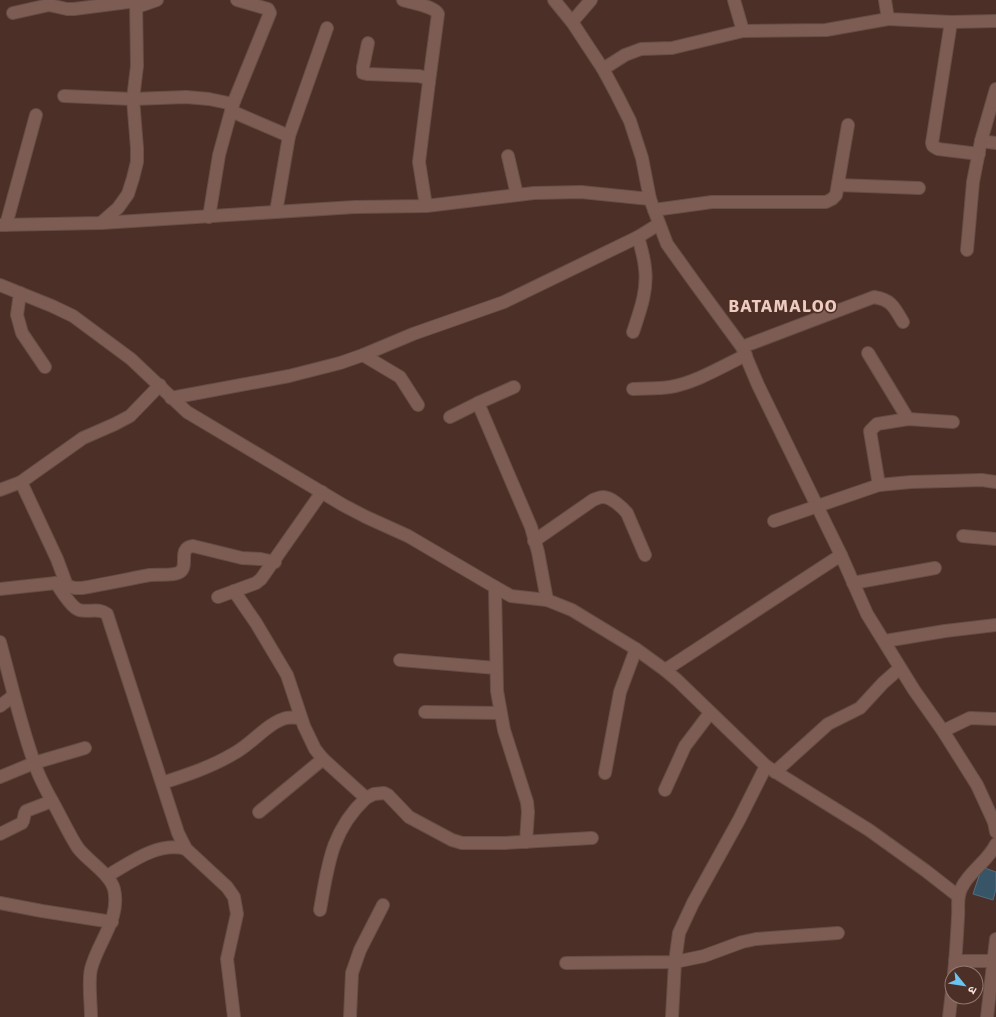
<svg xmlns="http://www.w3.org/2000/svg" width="996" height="1017" font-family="Signika,'Noto Sans Devanagari',sans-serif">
  <rect width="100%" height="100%" fill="#4c2f26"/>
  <path fill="#375566" stroke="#506e80" d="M 982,867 L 996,872 L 996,889 L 993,900 L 973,894 Z"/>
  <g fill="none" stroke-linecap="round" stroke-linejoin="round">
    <g stroke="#664d46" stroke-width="14">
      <g id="minor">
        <path d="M 403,0 C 412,3 434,6 438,14 L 429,82"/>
        <path d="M 554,0 L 572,22 L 603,69 L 617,95 L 630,121 L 642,158 L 650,199 L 667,244 L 695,283 L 742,347 L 758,385 L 841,555 L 867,614 L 914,690 L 943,731 L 977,785 L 994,822 L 996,832"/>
        <path d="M 734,0 L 743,31"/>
        <path d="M 885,0 L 888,19 L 951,22 L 996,21"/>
        <path d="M 137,7 L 157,0"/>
        <path d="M 13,13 L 49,5 L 67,9 L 74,9 L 136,1"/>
        <path d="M 572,22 L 591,0"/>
        <path d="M 951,22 L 932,143 L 933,146 L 938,149 L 979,154"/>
        <path d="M 368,43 L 363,67 L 363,73 L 367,74 L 419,76 L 426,78 L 429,82 L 419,162 L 426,206"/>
        <path d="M 603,69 L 625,55 L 641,49 L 672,48 L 743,31 L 826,30 L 888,19"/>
        <path d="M 64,96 L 133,99 L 186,97 L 209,99 L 233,104"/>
        <path d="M 231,111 L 289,136"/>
        <path d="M 981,141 L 996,143"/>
        <path d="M 508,156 L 517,195"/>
        <path d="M 838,185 L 919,188"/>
        <path d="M 654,210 L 712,202 L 826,202 L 832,199 L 836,195 L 848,125"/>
        <path d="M 276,212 L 289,136 L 327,28"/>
        <path d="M 209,217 L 219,155 L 233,104 L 270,13 L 268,9 L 237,0"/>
        <path d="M 101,223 L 118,208 L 128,194 L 133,178 L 137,162 L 137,148 L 133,99 L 137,66 L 136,0"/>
        <path d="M 0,225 L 101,223 L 355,207 L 426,206 L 534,193 L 581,192 L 650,199"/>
        <path d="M 6,225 L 36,115"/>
        <path d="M 967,250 L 973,182 L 981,141 L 996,89"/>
        <path d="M 0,285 L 52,306 L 73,316 L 131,359 L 187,412 L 343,505 L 366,517 L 408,536 L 495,587 L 511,596 L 547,600 L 572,610 L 636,649 L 665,670 L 677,680 L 766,766 L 869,830 L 926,871 L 958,896"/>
        <path d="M 20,293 L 17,315 L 22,333 L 45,367"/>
        <path d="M 633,332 C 640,311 648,290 645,268 C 644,257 641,247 638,237"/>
        <path d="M 742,347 L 874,297 C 892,300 894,307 903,322"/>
        <path d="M 868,353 L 908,419"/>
        <path d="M 363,355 L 400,377 L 418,405"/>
        <path d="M 633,389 C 645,388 658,389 670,387 C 695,383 723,366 746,355"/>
        <path d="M 171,398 L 289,376 L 340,363 L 363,355 L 413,334 L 504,302 L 638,237 L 659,224"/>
        <path d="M 478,403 L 531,527 L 538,552 L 547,600"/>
        <path d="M 450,417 L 478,403 L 514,387"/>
        <path d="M 21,482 L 57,559 L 67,586"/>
        <path d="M 879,485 L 870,431 L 877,424 L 908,419 L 953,422"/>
        <path d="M 0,490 L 21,482 L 83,438 L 115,424 L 130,416 L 160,385"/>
        <path d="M 774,521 L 879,485 L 911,482 L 982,480 L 996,482"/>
        <path d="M 963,536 L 996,539"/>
        <path d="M 534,541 L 593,500 C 596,499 599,497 603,497 C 611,497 622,507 627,513 L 645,555"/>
        <path d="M 56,583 C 61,590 71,607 79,610 C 89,613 98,607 107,614 L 178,833 L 186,849 L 227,887 L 234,897 L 237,914 L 227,959 L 234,1017"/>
        <path d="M 853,583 L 935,568"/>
        <path d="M 495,587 L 497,691 L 504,730 L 527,802 L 528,812 L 526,842"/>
        <path d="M 0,589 L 56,583 L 75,588 L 82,588 C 105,584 128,579 150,575 C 159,574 170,576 178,573 C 191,568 176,548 193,546 L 242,558 L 261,559 L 275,562"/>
        <path d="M 234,591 L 256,623 L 287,675 L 304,726 L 315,749 L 323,759 L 366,798 L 374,794 L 384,793 L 388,795 L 409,817 L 452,840 L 462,843 L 504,843 L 592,838"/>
        <path d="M 218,597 L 256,583 L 261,579 L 322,492"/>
        <path d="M 885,641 L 945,631 L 996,625"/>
        <path d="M 0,642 C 11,682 20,723 34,762 C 39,778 48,794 56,808 C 63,821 70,836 78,848 C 88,861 110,874 114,889 C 121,919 98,941 91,969 C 88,982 91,1003 91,1017"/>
        <path d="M 400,660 L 496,668"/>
        <path d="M 665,670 L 841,555"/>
        <path d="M 0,706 L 13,696"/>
        <path d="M 425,712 L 500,713"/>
        <path d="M 943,731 L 970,718 L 996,719"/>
        <path d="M 775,772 L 828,724 L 860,708 L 883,683 L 900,668"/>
        <path d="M 605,773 L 620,692 L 636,649"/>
        <path d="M 0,777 L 34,763 L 85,748"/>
        <path d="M 162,783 C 187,775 211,767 233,754 C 251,745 267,723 286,718 C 291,717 296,718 301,718"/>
        <path d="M 665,790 L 685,746 L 710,713"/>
        <path d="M 259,812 L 323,759"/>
        <path d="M 0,834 L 22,823 C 25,819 23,815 26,811 L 52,801"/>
        <path d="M 107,876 C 130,863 158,841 186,849"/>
        <path d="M 0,903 L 42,911 L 112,922"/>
        <path d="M 320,910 C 328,865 331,831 366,798"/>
        <path d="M 955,961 L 996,961"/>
        <path d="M 566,963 L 675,962 L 704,956 L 742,942 L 756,939 L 838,933"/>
        <path d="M 954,973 C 956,955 957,936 958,917 C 959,906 956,898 962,887 C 970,871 988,861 996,844"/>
        <path d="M 350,1017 L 352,973 L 360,950 L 383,905"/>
        <path d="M 672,1017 L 675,962 L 679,933 L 693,903 L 739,820 L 766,766"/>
        <path d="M 949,1017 L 952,991"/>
        <path d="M 987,1017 L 996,939"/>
      </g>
    </g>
    <use href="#minor" stroke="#7d5d53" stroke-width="12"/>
  </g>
  <g text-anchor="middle" stroke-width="3" stroke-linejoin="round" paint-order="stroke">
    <g font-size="18" font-weight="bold" letter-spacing="1" fill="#efcabf" stroke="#4c2f26">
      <text x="783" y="312">BATAMALOO</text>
    </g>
  </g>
  <g transform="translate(964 985) rotate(120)"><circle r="19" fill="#4c2f26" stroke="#927972"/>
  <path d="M0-3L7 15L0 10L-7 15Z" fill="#6bc3f2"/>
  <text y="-6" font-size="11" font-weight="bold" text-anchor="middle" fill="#fce9e3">उ</text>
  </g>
</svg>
